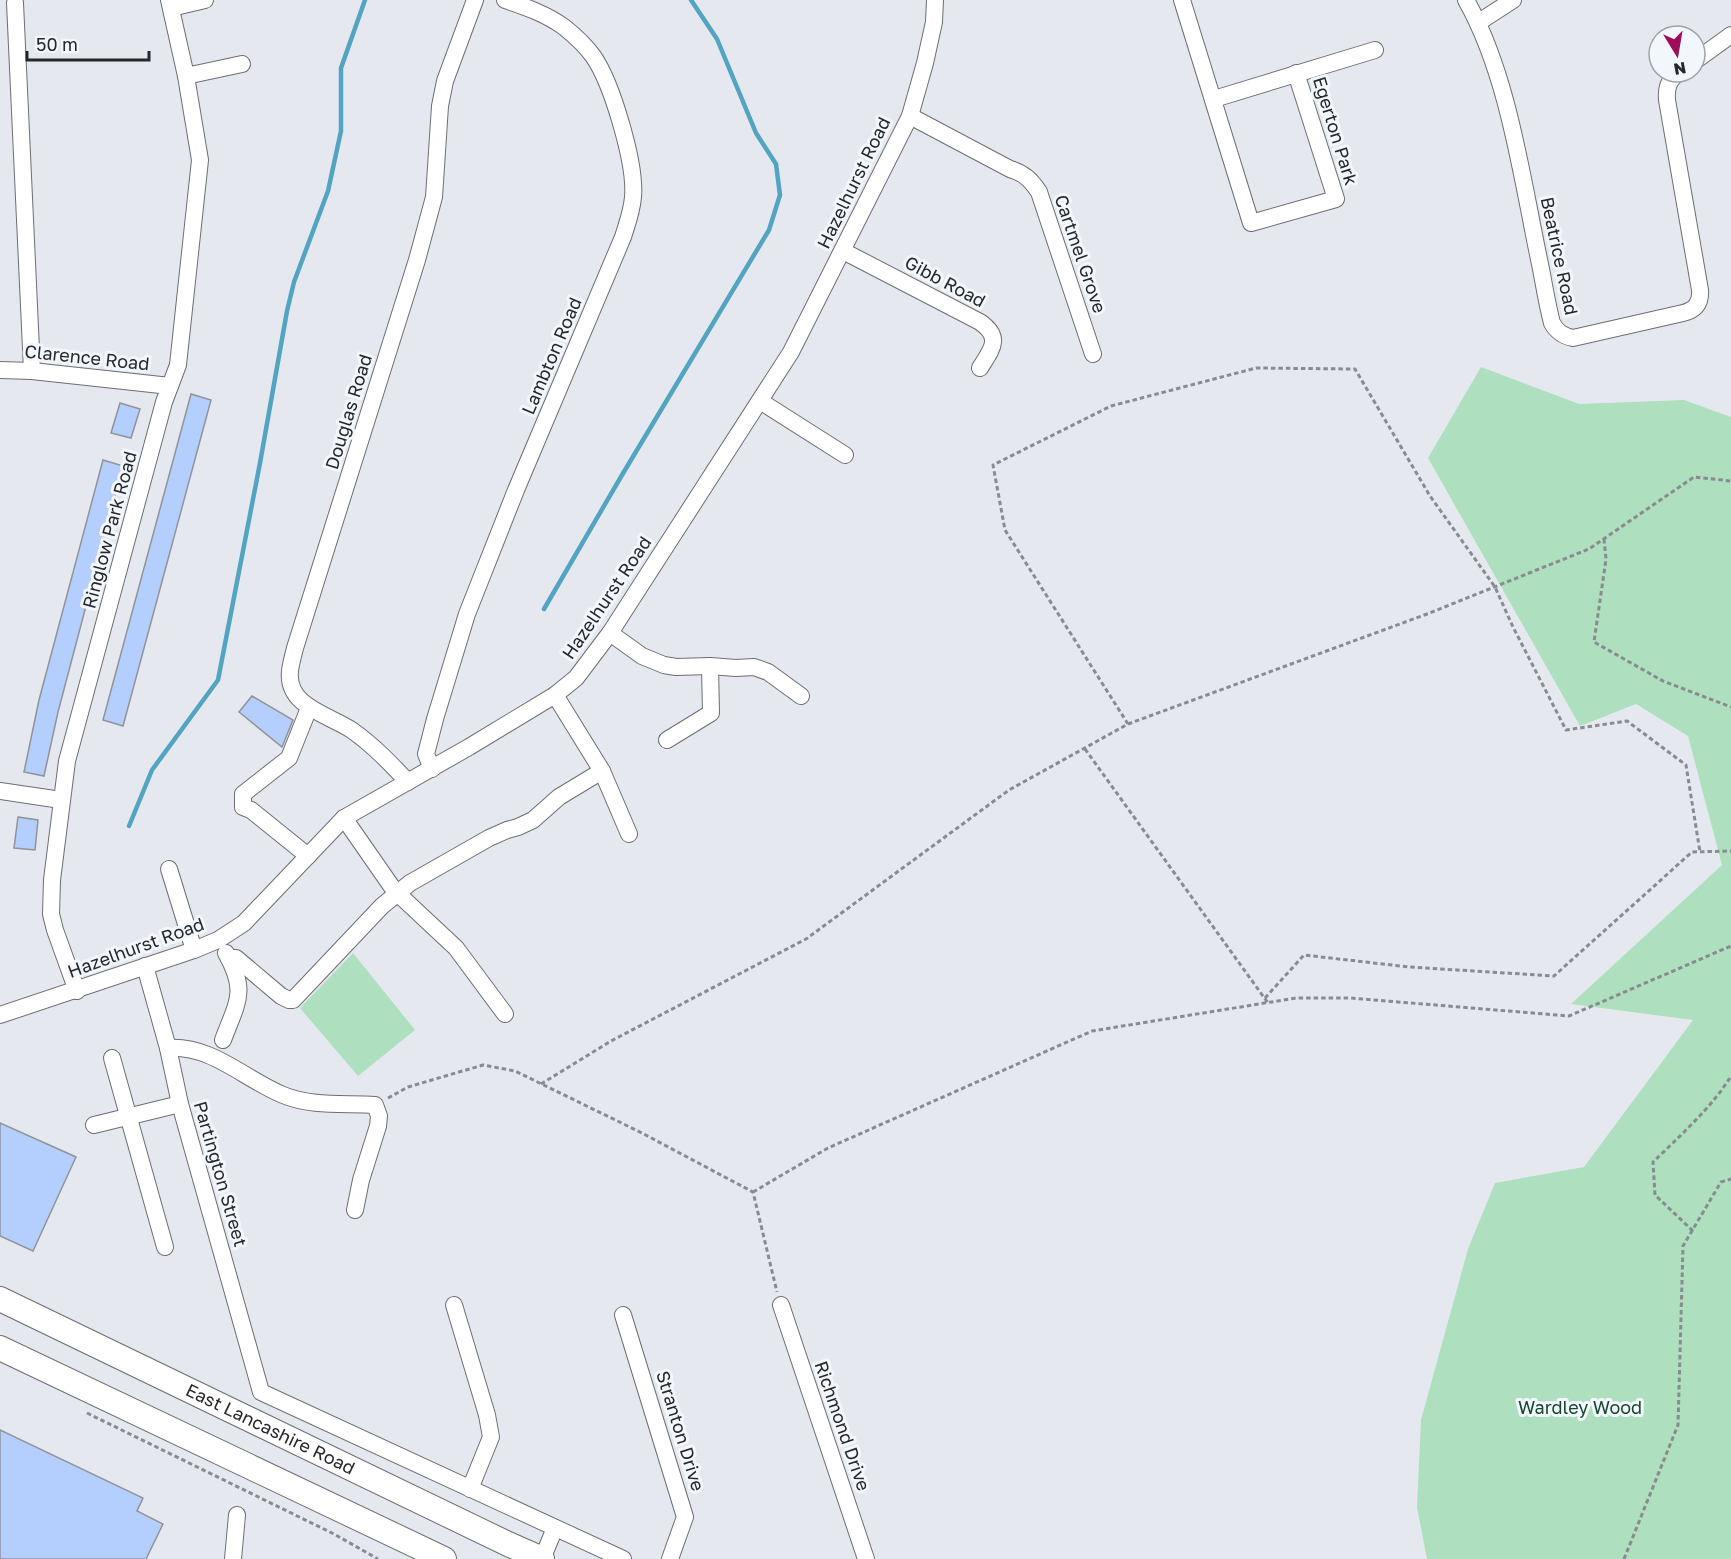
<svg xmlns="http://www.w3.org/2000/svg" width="1731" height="1559" font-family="'Golos Text',sans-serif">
  <rect width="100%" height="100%" fill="#e5e9ef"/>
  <g fill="#aedfbf">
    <path d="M 1481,367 L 1579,404 L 1684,400 L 1731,417 L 1731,1559 L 1427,1559 L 1417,1507 L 1421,1420 L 1468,1249 L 1495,1183 L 1584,1167 L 1693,1020 L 1571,1004 L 1722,865 L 1688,736 L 1636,704 L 1580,726 L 1428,458 Z"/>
    <path d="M 353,953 L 415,1030 L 358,1076 L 300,1008 Z"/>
  </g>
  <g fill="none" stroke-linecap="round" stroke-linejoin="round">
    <g stroke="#53a4c1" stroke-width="4.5">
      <path d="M 544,609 L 622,475 L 769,230 L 780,195 L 776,164 L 756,133 L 717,39 L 691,0"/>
      <path d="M 129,826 L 152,770 L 218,680 L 260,463 L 287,311 L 294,282 L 328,191 L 341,131 L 341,68 L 365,0"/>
    </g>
  </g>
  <g fill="#b4cefd" stroke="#90949a" stroke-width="1.5">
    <path d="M 191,394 L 211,400 L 123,726 L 103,720 Z"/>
    <path d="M 120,403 L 140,409 L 131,438 L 111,433 Z"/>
    <path d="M 103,460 L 123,466 L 58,712 L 44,776 L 24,772 L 39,700 Z"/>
    <path d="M 252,696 L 293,720 L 282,747 L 239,712 Z"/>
    <path d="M 18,817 L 38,820 L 35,850 L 14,848 Z"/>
    <path d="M 0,1123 L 76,1157 L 33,1251 L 0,1236 Z"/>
    <path d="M 0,1430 L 143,1498 L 137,1511 L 163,1524 L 146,1559 L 0,1559 Z"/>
  </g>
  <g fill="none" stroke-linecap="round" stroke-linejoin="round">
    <g stroke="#6b6f74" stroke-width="18">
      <g id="minor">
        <path d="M 1182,0 L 1251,223 L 1336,199 L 1296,73"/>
        <path d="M 1466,0 C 1509,76 1522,180 1540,264 C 1544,284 1547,304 1552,323 C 1557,332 1563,336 1573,338 L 1683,313 C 1695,310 1701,303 1700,290 L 1667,100 C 1666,87 1669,79 1680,72"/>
        <path d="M 15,3 L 32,371"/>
        <path d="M 171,8 L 205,0"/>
        <path d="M 1479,22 L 1513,0"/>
        <path d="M 1695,61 L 1731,35"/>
        <path d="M 186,76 L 242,64"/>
        <path d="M 1214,99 L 1375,50"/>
        <path d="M 910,116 L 1010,169 C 1024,173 1031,180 1039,192 L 1093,354"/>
        <path d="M 843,251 L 980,322 C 1003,338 991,350 980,368"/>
        <path d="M 0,370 L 32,371 L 170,386"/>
        <path d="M 760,401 L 845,455"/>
        <path d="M 610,633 L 642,656 L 664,665 L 676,667 L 710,666 L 736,668 L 754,667 L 768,672 L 801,696"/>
        <path d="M 555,695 L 602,771 L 629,834"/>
        <path d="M 667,740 L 711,713 L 710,666"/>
        <path d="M 432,769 L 426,754 L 435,719 L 467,614 L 516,490 L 623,237 C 627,224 632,211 633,197 C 636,164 612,83 593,56 C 585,45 574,35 564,27 C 546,14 526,7 505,0"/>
        <path d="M 408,782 C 391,764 374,746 353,731 C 330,715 286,707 290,671 C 291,663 293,656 295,648 L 417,260 L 434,197 L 440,106 L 445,81 L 475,0"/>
        <path d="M 0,791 L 61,800"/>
        <path d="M 344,818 L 394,890 L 456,948 L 505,1014"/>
        <path d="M 308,856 L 251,810 L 243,807 L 243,794 L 289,758 L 309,708"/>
        <path d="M 169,869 L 194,950"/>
        <path d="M 229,958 L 236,958 L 281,996 L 289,1000 L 293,1000 L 382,906 L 410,883 L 489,838 L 507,830 L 518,827 L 533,820 L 559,797 L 602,771"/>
        <path d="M 145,966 L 168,1048 L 180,1104 L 261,1392 L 623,1559"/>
        <path d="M 77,991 L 55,930 L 51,914 L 52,880 L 67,761 L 164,402 L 178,365 L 200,160 L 186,76 L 169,0"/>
        <path d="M 0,1015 L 194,950 L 218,940 L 244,923 L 344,818 L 469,747 L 555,695 L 576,678 L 610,633 L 791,352 L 910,116 L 925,63 L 934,22 L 935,0"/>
        <path d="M 223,1040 C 237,1002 248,992 226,953"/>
        <path d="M 168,1048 C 212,1045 244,1079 283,1095 C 312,1107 344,1103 375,1105 L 379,1116 L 378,1126 L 361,1180 L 355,1210"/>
        <path d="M 112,1058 L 165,1247"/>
        <path d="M 94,1125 L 180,1104"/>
        <path d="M 454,1305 L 487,1415 L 491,1437 L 470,1489"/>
        <path d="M 781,1305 L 866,1559"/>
        <path d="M 623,1315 L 685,1517 L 670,1559"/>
        <path d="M 233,1559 L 237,1515"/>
        <path d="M 542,1559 L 555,1528"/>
      </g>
    </g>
    <g stroke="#6b6f74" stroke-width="26">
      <g id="highway">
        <path id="s1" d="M 0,1299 L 508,1544 L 542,1559"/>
        <path d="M 0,1348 L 444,1559"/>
      </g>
    </g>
    <g stroke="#888b8f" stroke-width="3" stroke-dasharray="4.5 3" stroke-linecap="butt">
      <path d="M 1604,539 L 1606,559 L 1594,642 L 1663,681 L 1731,707"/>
      <path d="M 1128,724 L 1005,530 L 993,465 L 1111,406 L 1256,368 L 1355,369 L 1430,496 L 1495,587 L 1513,627 L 1566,730 L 1627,721 L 1686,765 L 1700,852"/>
      <path d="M 1085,749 L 1268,1003"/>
      <path d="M 1265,998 L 1304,955 L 1409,967 L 1554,976 L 1692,852 L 1731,851"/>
      <path d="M 541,1084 L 611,1041 L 806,939 L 1009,790 L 1128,724 L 1427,614 L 1589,549 L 1694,477 L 1731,481"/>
      <path d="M 388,1098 L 408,1087 L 483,1065 L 515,1071 L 640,1132 L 753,1192 L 777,1292"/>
      <path d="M 753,1192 L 828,1148 L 1092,1031 L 1296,998 L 1350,998 L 1569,1016 L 1731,946"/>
      <path d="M 1693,1231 L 1655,1195 L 1653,1162 C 1678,1138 1714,1105 1731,1076"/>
      <path d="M 87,1413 L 334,1534 L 378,1559"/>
      <path d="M 1624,1559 L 1678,1425 L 1683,1246 L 1721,1182 L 1731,1179"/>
    </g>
    <use href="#minor" stroke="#fff" stroke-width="16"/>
    <use href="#highway" stroke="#fff" stroke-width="24"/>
  </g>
  <g text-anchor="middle" stroke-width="6" stroke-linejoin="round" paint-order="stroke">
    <g font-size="18" fill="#26272a" stroke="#f2f6fd">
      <text transform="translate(1335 131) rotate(73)" y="6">Egerton Park</text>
      <text transform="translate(854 183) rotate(-64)" y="6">Hazelhurst Road</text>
      <text transform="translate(1080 254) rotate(71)" y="6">Cartmel Grove</text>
      <text transform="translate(1559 256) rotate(78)" y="6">Beatrice Road</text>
      <text transform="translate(945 282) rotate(28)" y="6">Gibb Road</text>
      <text transform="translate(552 356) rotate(-67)" y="6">Lambton Road</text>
      <text transform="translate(87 358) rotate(6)" y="6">Clarence Road</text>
      <text transform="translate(349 412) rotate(-73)" y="6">Douglas Road</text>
      <text transform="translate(110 530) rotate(-75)" y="6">Ringlow Park Road</text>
      <text transform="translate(607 598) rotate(-56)" y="6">Hazelhurst Road</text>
      <text transform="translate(136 948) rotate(-20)" y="6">Hazelhurst Road</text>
      <text transform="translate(220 1174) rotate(74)" y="6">Partington Street</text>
      <text transform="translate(842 1426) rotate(71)" y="6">Richmond Drive</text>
      <text dy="6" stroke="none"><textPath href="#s1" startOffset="300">East Lancashire Road</textPath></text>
      <text transform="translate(680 1431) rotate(73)" y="6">Stranton Drive</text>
    </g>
    <g font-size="18" fill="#15472c" stroke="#f2f6fd">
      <text x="1580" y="1414">Wardley Wood</text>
    </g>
  </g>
  <g transform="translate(1677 54) rotate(169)"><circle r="28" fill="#f2f6fd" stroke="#a0a3a9" stroke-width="1.5"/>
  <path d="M0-4.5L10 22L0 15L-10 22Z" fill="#9d0d59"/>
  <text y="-9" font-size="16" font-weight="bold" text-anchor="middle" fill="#26272a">N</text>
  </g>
  <path d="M27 51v9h122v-9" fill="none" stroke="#26272a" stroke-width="3"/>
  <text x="36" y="51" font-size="18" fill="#26272a" stroke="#f2f6fd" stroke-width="4.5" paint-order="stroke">50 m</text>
</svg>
